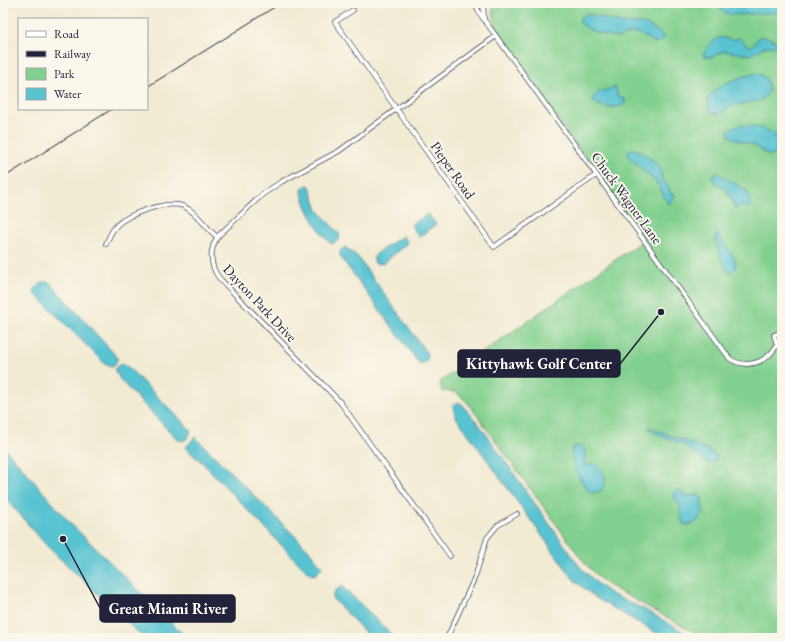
<svg xmlns="http://www.w3.org/2000/svg" width="785" height="641" font-family="'EB Garamond',serif">
  <rect width="100%" height="100%" fill="#fbf7ec"/>
  <filter id="ink" filterUnits="userSpaceOnUse"><feTurbulence type="fractalNoise" baseFrequency=".025" numOctaves="2"/><feDisplacementMap in="SourceGraphic" scale="8" xChannelSelector="R" yChannelSelector="G"/><feConvolveMatrix kernelMatrix="1 2 1 2 8 2 1 2 1" color-interpolation-filters="sRGB"/></filter>
  <filter id="wash" filterUnits="userSpaceOnUse"><feTurbulence type="fractalNoise" baseFrequency=".012" numOctaves="4" result="noise"/><feDisplacementMap in="SourceGraphic" scale="16" xChannelSelector="R" yChannelSelector="G"/><feGaussianBlur stdDeviation="0.9" result="paint"/><feColorMatrix in="noise" values="0 0 0 0 0 0 0 0 0 0 0 0 0 0 0 0 0 1.4 0 .05"/><feComposite in="paint" operator="in"/></filter>
  <g filter="url(#wash)">
    <rect width="100%" height="100%" fill="#f2ebd3"/>
    <path fill="#82d08f" stroke="#527965" d="M 511,3 L 782,3 L 782,638 L 704,638 L 606,584 L 592,571 L 580,557 L 467,402 L 456,392 L 442,391 L 440,382 L 644,240 L 561,126 L 497,27 L 492,10 L 495,7 Z"/>
    <g fill="#58c3d1" stroke="#3d7286">
      <path d="M 717,3 L 782,3 L 782,12 L 735,15 L 725,13 L 717,7 Z"/>
      <path d="M 588,14 C 599,17 611,21 622,23 C 644,25 644,20 663,36 L 662,41 L 654,43 C 638,32 637,30 618,38 C 607,35 587,32 580,22 L 580,17 Z"/>
      <path d="M 763,36 L 774,40 L 777,44 L 774,47 L 766,46 L 750,55 L 724,51 L 712,57 L 705,57 L 703,55 C 711,43 716,33 731,40 L 739,38 L 749,47 L 753,45 L 759,37 Z"/>
      <path d="M 757,73 C 767,77 768,82 769,92 L 762,100 L 732,106 L 717,115 L 709,110 L 708,98 C 720,82 739,78 757,73 Z"/>
      <path d="M 615,87 L 617,90 L 617,96 L 622,97 L 625,100 L 625,104 C 617,109 599,108 593,101 L 593,97 L 599,92 Z"/>
      <path d="M 742,125 L 758,127 L 774,133 L 780,145 C 771,166 765,150 753,145 C 745,142 737,141 729,136 L 728,131 L 734,127 Z"/>
      <path d="M 632,149 C 639,149 660,164 661,171 C 662,175 661,177 663,180 C 667,185 669,188 671,194 L 675,195 L 672,201 L 668,204 L 657,183 L 628,156 L 628,151 Z"/>
      <path d="M 717,173 L 747,191 L 751,207 L 740,206 L 736,209 L 727,191 L 715,182 L 711,177 Z"/>
      <path d="M 307,185 L 310,186 L 318,210 L 340,235 L 339,240 L 331,244 C 320,233 302,205 302,189 Z"/>
      <path d="M 428,214 L 436,224 L 419,237 L 411,225 Z"/>
      <path d="M 717,234 L 735,259 L 736,267 L 732,271 L 729,272 C 724,268 716,245 715,237 Z"/>
      <path d="M 403,236 L 407,241 L 406,244 L 384,263 L 378,264 L 374,262 L 374,257 L 378,252 Z"/>
      <path d="M 345,247 L 357,256 L 426,352 L 428,359 L 422,364 L 418,362 L 348,267 L 340,256 L 340,251 Z"/>
      <path d="M 43,282 L 49,282 L 117,357 L 117,361 L 113,366 L 106,365 L 35,294 L 34,290 Z"/>
      <path d="M 125,364 L 189,428 L 191,431 L 187,439 L 182,441 L 177,439 L 121,381 L 114,369 L 119,365 Z"/>
      <path d="M 457,402 L 462,404 L 481,427 L 580,567 L 599,585 L 613,595 L 644,609 L 694,638 L 665,638 L 596,598 L 574,580 L 456,417 L 453,406 Z"/>
      <path d="M 648,427 L 706,449 L 717,457 L 714,462 L 707,463 L 684,445 L 655,433 Z"/>
      <path d="M 195,437 L 307,548 L 322,567 L 316,574 L 312,575 L 306,571 L 201,461 L 194,456 L 186,447 Z"/>
      <path d="M 3,446 L 70,523 L 187,638 L 144,638 L 47,546 L 3,495 Z"/>
      <path d="M 574,446 L 582,446 L 586,452 L 584,460 L 586,466 L 594,463 L 602,470 L 606,480 L 601,491 L 591,493 C 582,485 565,456 574,446 Z"/>
      <path d="M 679,490 L 686,496 L 697,495 L 702,498 L 702,508 L 704,510 C 699,521 696,525 684,525 C 678,513 685,509 674,497 L 675,492 Z"/>
      <path d="M 342,586 L 395,638 L 371,638 L 332,598 L 335,591 Z"/>
    </g>
  </g>
  <g filter="url(#ink)">
    <g fill="none" stroke-linecap="round" stroke-linejoin="round">
      <g stroke="#414052" stroke-width="5.5">
        <g id="minor">
          <path d="M 475,3 L 480,14 L 730,359 C 747,369 767,363 777,345"/>
          <path d="M 483,3 L 484,18"/>
          <path d="M 353,10 L 335,22 L 494,247 L 596,175"/>
          <path d="M 106,244 C 109,237 111,231 117,225 C 128,214 167,200 183,206 C 197,212 206,228 217,237"/>
          <path d="M 782,332 L 774,335 L 777,345 L 782,346"/>
          <path d="M 450,556 L 340,402 L 219,278 C 209,264 209,248 219,235 L 263,194 L 281,182 L 339,151 L 496,36"/>
          <path d="M 447,638 L 475,577 L 487,538 L 497,526 L 517,514"/>
        </g>
      </g>
      <use href="#minor" stroke="#fff" stroke-width="4"/>
      <g stroke="#22223b" stroke-width="1">
        <path d="M 147,87 L 281,3"/>
        <path d="M 3,178 L 112,109"/>
      </g>
    </g>
  </g>
  <g text-anchor="middle" stroke-width="4" stroke-linejoin="round" paint-order="stroke">
    <g font-size="14" fill="#22223b" stroke="#fbf7ec">
      <text transform="translate(453 170) rotate(55)" y="5">Pieper Road</text>
      <text transform="translate(627 198) rotate(54)" y="5">Chuck Wagner Lane</text>
      <text transform="translate(260 303) rotate(47)" y="5">Dayton Park Drive</text>
    </g>
  </g>
  <path fill="none" stroke="#22223b" stroke-width="1.5" d="M661 312L620 364M63 539L100 608"/>
  <g fill="#22223b" stroke="#fbf7ec" stroke-width="1.5">
    <circle cx="661" cy="312" r="4"/>
    <circle cx="63" cy="539" r="4"/>
  </g>
  <g fill="#22223b" stroke="#22223b" stroke-width="1.5">
    <rect x="458" y="350" width="162" height="27" rx="4"/>
    <rect x="100" y="595" width="135" height="27" rx="4"/>
  </g>
  <g font-size="15" text-anchor="middle" font-weight="bold" fill="#fff">
    <text x="539" y="369">Kittyhawk Golf Center</text>
    <text x="168" y="614">Great Miami River</text>
  </g>
  <rect width="785" height="641" fill="none" stroke="#fbf7ec" stroke-width="16"/>
  <rect x="18" y="18" width="130" height="92" fill="#fbf7ec" stroke="#a4a2a5"/>
  <rect x="26" y="31" width="20" height="6" fill="#ffffff" stroke="#a4a2a5"/>
  <text x="54" y="38" font-size="12" fill="#22223b">Road</text>
  <rect x="26" y="51" width="20" height="6" fill="#22223b" stroke="#a4a2a5"/>
  <text x="54" y="58" font-size="12" fill="#22223b">Railway</text>
  <rect x="26" y="68" width="20" height="12" fill="#82d08f" stroke="#a4a2a5"/>
  <text x="54" y="78" font-size="12" fill="#22223b">Park</text>
  <rect x="26" y="88" width="20" height="12" fill="#58c3d1" stroke="#a4a2a5"/>
  <text x="54" y="98" font-size="12" fill="#22223b">Water</text>
</svg>
